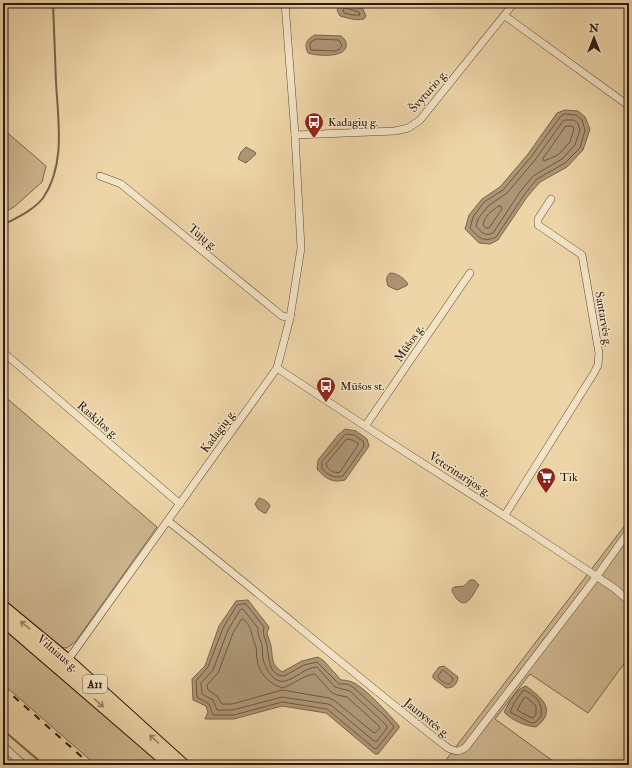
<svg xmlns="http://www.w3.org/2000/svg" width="632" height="768" font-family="'IM FELL Double Pica',serif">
  <rect width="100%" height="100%" fill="#eed5a8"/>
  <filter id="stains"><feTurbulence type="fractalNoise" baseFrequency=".005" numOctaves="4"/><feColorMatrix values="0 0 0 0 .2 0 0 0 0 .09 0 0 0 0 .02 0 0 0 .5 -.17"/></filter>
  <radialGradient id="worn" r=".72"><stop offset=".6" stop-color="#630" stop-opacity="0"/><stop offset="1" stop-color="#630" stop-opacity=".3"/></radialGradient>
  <g fill="#cdb58e" stroke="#7c674e">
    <path d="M 3,129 L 46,166 L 42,182 L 14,207 L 3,213 Z"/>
    <path d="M 3,395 L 157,527 L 76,641 L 67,648 L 57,647 L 3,602 Z"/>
    <path d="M 629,520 L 629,657 L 588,713 L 530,674 L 495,719 L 553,761 L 550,765 L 442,765 Z"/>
    <path d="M 3,624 L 166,765 L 96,765 L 3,684 Z"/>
  </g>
  <g fill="#ac9574" stroke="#79634b">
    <path d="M 345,4 L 363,9 L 366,16 L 364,19 C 355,21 348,18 340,16 L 337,10 L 339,7 Z"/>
    <path d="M 315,35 L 341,36 C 345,39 347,42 346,47 C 343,58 317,56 308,53 C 304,45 306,39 315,35 Z"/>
    <path d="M 565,110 L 578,111 L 585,117 L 590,129 L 583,150 L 567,167 L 540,182 L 527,197 L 498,240 L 490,244 L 479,243 L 465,229 L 469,215 L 482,199 L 500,187 L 528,154 L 557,113 Z"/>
    <path d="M 246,147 L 255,152 L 256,154 L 246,163 L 238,159 L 241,152 Z"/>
    <path d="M 390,273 C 397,273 404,278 408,284 L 406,286 L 397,290 L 388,286 C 386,280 386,277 390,273 Z"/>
    <path d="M 345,429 L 356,431 L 367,439 L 369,446 L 345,480 C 332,483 326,479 317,469 L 318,460 L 338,435 Z"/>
    <path d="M 259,498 C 263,499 269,502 270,506 L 266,513 L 264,513 L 258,509 L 255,504 Z"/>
    <path d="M 470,580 L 474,580 L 479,585 C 472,595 467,611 456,598 C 454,594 452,593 452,589 L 454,587 L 464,586 Z"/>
    <path d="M 248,600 L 269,627 L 267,633 C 268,637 270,641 271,646 C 273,659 271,664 282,672 L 302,661 L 318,657 L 324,661 L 341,680 C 346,680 351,681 356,684 C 371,694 387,712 399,726 L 399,728 L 378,754 L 375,754 L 326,713 L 282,706 L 234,719 L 205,719 L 208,712 L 206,706 L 193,700 L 192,679 L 205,666 L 219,626 L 236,601 Z"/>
    <path d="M 444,666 L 458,677 C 457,685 453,688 446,688 L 433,678 L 433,675 L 439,667 Z"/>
    <path d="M 526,686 C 541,697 558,710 536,727 C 525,726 511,720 504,712 C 509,703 515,689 526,686 Z"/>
  </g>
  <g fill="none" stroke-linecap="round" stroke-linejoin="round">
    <g stroke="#6c5741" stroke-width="1">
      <path d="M 346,8 L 359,12 L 360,15 L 353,15 L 344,13 L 343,10 Z"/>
      <path d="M 316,39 L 339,40 L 342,45 L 340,49 L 335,51 L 311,50 L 310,47 L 310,43 Z"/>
      <path d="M 565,114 L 576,115 L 582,120 L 585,130 L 580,148 L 565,163 L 537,179 L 524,195 L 496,237 C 483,243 478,237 470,228 L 473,217 L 484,202 L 503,190 L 531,157 L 560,117 Z"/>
      <path d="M 566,120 L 574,120 L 578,123 L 580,130 L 575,145 L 562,159 L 533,176 L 520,192 L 493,233 C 485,237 481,232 476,226 L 478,219 L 488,206 L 507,193 L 535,160 L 563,121 Z"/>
      <path d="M 566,126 L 572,126 L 574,129 L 570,142 L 558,155 L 544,161 L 543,159 Z"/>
      <path d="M 499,206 L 501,206 L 502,209 L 489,228 L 486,228 L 483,225 C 484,217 492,210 499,206 Z"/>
      <path d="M 346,434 L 354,435 L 363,441 L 364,446 L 343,476 C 335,479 328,475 322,469 L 322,462 Z"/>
      <path d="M 347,439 L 352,440 L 358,443 L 358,445 L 340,472 C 335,474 327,470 326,464 Z"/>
      <path d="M 246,604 L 264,627 C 262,636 266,638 267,646 C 269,656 268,676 284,676 L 304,665 L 317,662 L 339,684 L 347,684 L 353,687 L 386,717 L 394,727 L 377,748 L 375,749 L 327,709 L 282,702 L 234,715 L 213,715 L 209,704 L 197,697 L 196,681 L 208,667 L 223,628 L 237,605 Z"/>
      <path d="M 243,609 L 258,628 C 257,635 261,640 262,646 C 263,650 262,655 263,659 C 265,668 274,684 285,681 C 297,678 304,668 317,667 L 335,687 L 350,691 L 387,726 L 387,728 L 377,741 L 374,741 L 332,706 L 328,704 L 282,697 L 233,710 L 217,710 L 213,700 L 202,694 L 201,683 L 213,670 L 228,630 L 240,610 Z"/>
      <path d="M 243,619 C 251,626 250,629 253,638 C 253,641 255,644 256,647 C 257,651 256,655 257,659 C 259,674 269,683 282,688 C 293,685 303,675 315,674 L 331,692 L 337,695 L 347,697 L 378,725 L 380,728 L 376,732 L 374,733 L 335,701 L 329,698 L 282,690 L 232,704 L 222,704 L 217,696 L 208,690 L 207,685 L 218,673 L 233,633 L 241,620 Z"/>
      <path d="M 443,670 L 453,678 C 451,689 443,682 438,678 L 438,676 Z"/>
      <path d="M 524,690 C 536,696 543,702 541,716 L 535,723 L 529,722 L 510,712 L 514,703 Z"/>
      <path d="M 526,697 L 536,706 L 536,714 L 533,718 L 530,717 L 517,710 L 524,698 Z"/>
    </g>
    <g stroke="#79634b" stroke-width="2">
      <path d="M 485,7 L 488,3"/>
      <path d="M 3,225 C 16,218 34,210 43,198 C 66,165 58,120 56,82 C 55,56 54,29 53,3"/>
      <path d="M 3,730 L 44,765"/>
    </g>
    <g stroke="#5c4834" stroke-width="8">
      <g id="street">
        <path d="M 505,16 L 629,106"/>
        <path d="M 295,135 L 395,131 L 408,128 L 420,120 L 514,3"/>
        <path d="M 100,176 L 121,184 L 282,316 L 290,318"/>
        <path d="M 3,352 L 180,504"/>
        <path d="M 277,368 L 388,441 L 519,525 L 614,588 L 629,601"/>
        <path d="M 366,425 L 470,273"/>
        <path d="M 505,515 L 594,373 L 598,365 L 599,353 L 582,255 L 538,225 L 538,219 L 551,199"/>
        <path d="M 168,521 C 262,595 353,674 448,748 C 455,752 460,752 466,747 L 597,576 L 629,531"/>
        <path d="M 66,662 L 75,650 L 277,368 L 290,318 L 301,248 L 295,135 L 285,3"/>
        <path d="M 3,746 L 24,765"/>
      </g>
    </g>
    <g stroke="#2c190e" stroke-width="14">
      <g id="highway">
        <path d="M 3,607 L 67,660 L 183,765"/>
        <path d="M 3,620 L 171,765"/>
      </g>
    </g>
    <use href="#street" stroke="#f4e4c6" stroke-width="7"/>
    <use href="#highway" stroke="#eed5a8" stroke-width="12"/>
    <path stroke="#2c190e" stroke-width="2" stroke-dasharray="7 7" stroke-linecap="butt" d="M 3,687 L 91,765"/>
  </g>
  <defs><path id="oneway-shaft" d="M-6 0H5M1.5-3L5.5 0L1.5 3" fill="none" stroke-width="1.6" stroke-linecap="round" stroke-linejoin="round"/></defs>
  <g stroke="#978063">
    <use href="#oneway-shaft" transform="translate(25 625) rotate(-141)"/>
    <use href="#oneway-shaft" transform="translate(99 703) rotate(41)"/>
    <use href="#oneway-shaft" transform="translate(154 739) rotate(-138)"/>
  </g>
  <defs>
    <g id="bus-pin" transform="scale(1)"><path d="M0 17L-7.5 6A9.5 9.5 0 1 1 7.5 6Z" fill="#8f2418" stroke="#f4e4c6"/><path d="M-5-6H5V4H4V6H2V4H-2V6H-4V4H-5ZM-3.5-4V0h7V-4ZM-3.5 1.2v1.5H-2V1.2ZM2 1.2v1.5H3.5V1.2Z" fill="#fff"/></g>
    <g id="supermarket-pin" transform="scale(1)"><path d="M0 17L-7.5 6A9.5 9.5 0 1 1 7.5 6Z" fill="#8f2418" stroke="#f4e4c6"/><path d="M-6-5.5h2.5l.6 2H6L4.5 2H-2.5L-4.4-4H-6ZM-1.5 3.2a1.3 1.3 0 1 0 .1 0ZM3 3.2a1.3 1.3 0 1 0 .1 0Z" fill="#fff"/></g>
  </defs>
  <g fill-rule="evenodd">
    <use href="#bus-pin" x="314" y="122"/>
    <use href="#bus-pin" x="326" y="386"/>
    <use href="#supermarket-pin" x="546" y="477"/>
  </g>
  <g text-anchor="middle" stroke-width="3" stroke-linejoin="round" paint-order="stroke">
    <rect fill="#f4e4c6" stroke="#685645" stroke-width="1" x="83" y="675" width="24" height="18" rx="3"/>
    <g font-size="11" font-weight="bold" fill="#2c190e">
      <text x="95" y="688">A11</text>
    </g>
    <g font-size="12" fill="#2c190e" stroke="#f4e4c6">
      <text transform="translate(428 91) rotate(-49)" y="4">Švyturio g.</text>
      <text transform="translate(203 237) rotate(39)" y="4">Tujų g.</text>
      <text transform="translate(604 319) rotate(80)" y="4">Santarvės g.</text>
      <text transform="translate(409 343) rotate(-56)" y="4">Mūšos g.</text>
      <text transform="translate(98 420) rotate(41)" y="4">Raskilos g.</text>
      <text transform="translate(218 431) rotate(-54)" y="4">Kadagių g.</text>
      <text transform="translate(460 474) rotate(33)" y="4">Veterinarijos g.</text>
      <text transform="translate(58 653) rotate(40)" y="4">Vilniaus g.</text>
      <text transform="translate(427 718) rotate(39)" y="4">Jaunystės g.</text>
    </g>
    <g font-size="12" fill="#2c190e" stroke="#f4e4c6" text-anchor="start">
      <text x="328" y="126">Kadagių g.</text>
      <text x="340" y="390">Mūšos st.</text>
      <text x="560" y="481">Tik</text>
    </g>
  </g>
  <rect width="632" height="768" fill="none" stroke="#eed5a8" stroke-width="16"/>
  <rect x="4" y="4" width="624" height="760" fill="none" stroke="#2c190e" stroke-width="2"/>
  <rect x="8" y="8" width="616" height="752" fill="none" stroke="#2c190e"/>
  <g transform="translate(594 38)" stroke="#f4e4c6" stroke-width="3" paint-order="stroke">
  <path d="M0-3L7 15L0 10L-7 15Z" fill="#2c190e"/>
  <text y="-6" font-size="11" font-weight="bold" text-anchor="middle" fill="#2c190e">N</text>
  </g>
  <rect width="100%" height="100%" filter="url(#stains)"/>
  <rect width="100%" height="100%" fill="url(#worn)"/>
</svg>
